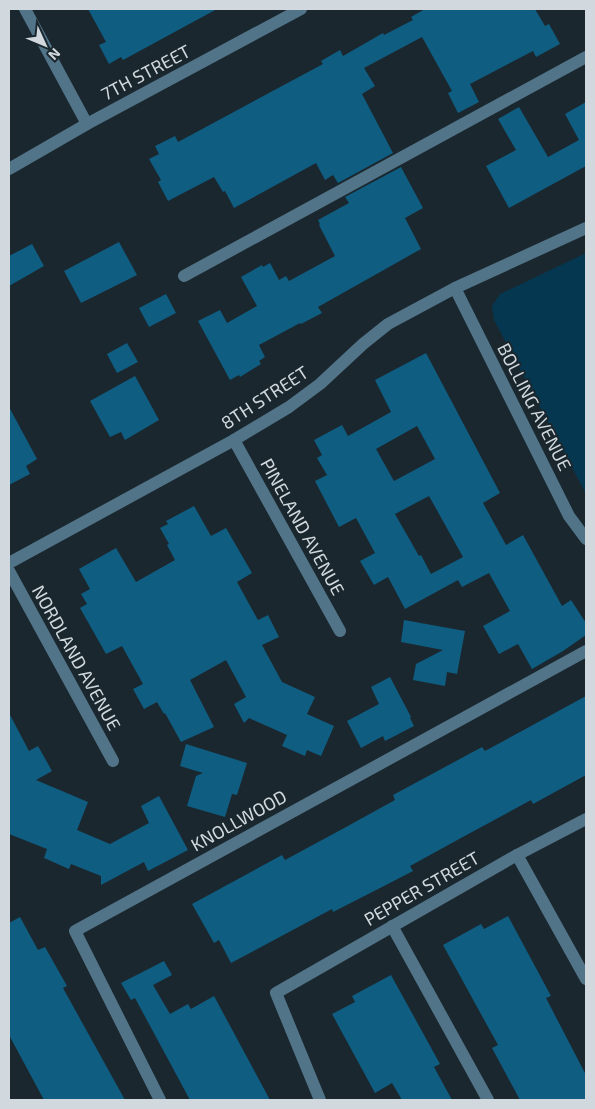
<svg xmlns="http://www.w3.org/2000/svg" width="595" height="1109" font-family="'Exo 2',sans-serif">
  <rect width="100%" height="100%" fill="#1b272e"/>
  <path fill="#053850" d="M 586,253 L 586,494 L 494,320 L 492,306 L 500,294 Z"/>
  <g fill="#0f5d81" fill-rule="evenodd">
    <path d="M 88,9 L 217,9 L 123,60 L 121,57 L 109,64 L 99,45 L 106,42 Z"/>
    <path d="M 425,9 L 535,9 L 545,26 L 549,24 L 560,44 L 536,57 L 533,51 L 470,84 L 479,102 L 458,113 L 448,93 L 452,91 L 422,37 L 364,68 L 375,86 L 362,94 L 393,153 L 338,183 L 333,175 L 325,180 L 316,163 L 234,208 L 225,191 L 223,192 L 214,177 L 168,201 L 158,182 L 161,180 L 149,159 L 159,154 L 155,146 L 175,136 L 178,142 L 323,64 L 321,61 L 340,50 L 343,56 L 383,33 L 384,35 L 413,20 L 411,17 Z"/>
    <path d="M 586,102 L 586,166 L 509,208 L 486,166 L 516,150 L 498,119 L 519,107 L 548,157 L 579,140 L 565,114 Z"/>
    <path d="M 401,167 L 423,208 L 405,218 L 421,249 L 318,307 L 322,313 L 301,324 L 300,323 L 259,345 L 265,357 L 259,361 L 261,364 L 240,377 L 239,375 L 230,380 L 198,321 L 220,310 L 227,323 L 257,306 L 241,277 L 262,265 L 263,267 L 270,263 L 279,280 L 286,276 L 289,281 L 335,256 L 319,225 L 320,224 L 318,220 L 349,203 L 345,197 Z"/>
    <path d="M 119,242 L 137,275 L 81,303 L 64,271 Z"/>
    <path d="M 32,244 L 44,266 L 9,286 L 9,256 Z"/>
    <path d="M 166,294 L 176,313 L 149,327 L 139,308 Z"/>
    <path d="M 127,343 L 138,362 L 117,373 L 107,354 Z"/>
    <path d="M 426,353 L 500,493 L 483,503 L 506,545 L 523,535 L 562,606 L 571,600 L 586,623 L 586,635 L 563,651 L 532,669 L 518,644 L 499,654 L 483,626 L 510,611 L 489,573 L 462,587 L 458,580 L 405,609 L 388,577 L 374,585 L 360,561 L 375,553 L 356,518 L 339,527 L 315,481 L 327,475 L 317,458 L 322,455 L 314,440 L 342,425 L 348,436 L 391,412 L 375,380 ZM 417,426 L 435,459 L 394,481 L 376,449 ZM 429,496 L 463,557 L 431,574 L 421,555 L 419,556 L 395,514 Z"/>
    <path d="M 135,376 L 159,420 L 125,440 L 121,432 L 110,437 L 90,401 Z"/>
    <path d="M 9,407 L 37,459 L 26,466 L 30,474 L 9,485 Z"/>
    <path d="M 194,506 L 211,536 L 226,528 L 252,573 L 237,582 L 258,620 L 268,615 L 279,637 L 262,645 L 282,682 L 315,697 L 307,714 L 334,726 L 321,756 L 307,750 L 305,756 L 282,746 L 287,735 L 249,718 L 244,723 L 234,704 L 246,697 L 226,660 L 190,680 L 214,727 L 181,742 L 165,713 L 164,714 L 157,702 L 144,709 L 133,689 L 143,684 L 122,646 L 106,654 L 80,608 L 87,604 L 81,594 L 90,589 L 79,569 L 116,548 L 136,582 L 175,560 L 167,545 L 169,544 L 160,528 L 168,524 L 166,521 Z"/>
    <path d="M 404,620 L 465,631 L 457,674 L 447,672 L 445,686 L 413,680 L 416,664 L 443,650 L 401,642 Z"/>
    <path d="M 390,677 L 411,717 L 410,718 L 414,726 L 385,741 L 383,736 L 361,748 L 347,721 L 379,704 L 371,687 Z"/>
    <path d="M 586,696 L 586,775 L 533,804 L 531,800 L 461,838 L 410,866 L 413,871 L 384,886 L 333,912 L 332,909 L 231,963 L 219,940 L 214,943 L 192,904 L 282,855 L 285,860 L 346,827 L 395,800 L 393,795 L 432,774 L 482,747 L 485,751 Z"/>
    <path d="M 9,713 L 29,751 L 38,746 L 52,771 L 36,780 L 88,802 L 77,830 L 110,844 L 149,823 L 141,806 L 159,796 L 188,850 L 148,871 L 144,862 L 101,885 L 101,876 L 71,864 L 69,869 L 44,858 L 47,849 L 9,834 Z"/>
    <path d="M 186,744 L 247,763 L 237,795 L 232,794 L 225,817 L 187,806 L 196,776 L 203,773 L 180,766 Z"/>
    <path d="M 508,916 L 551,996 L 546,998 L 586,1075 L 586,1100 L 520,1100 L 492,1048 L 498,1045 L 443,945 L 481,924 L 484,929 Z"/>
    <path d="M 20,917 L 38,950 L 45,947 L 67,986 L 63,988 L 125,1100 L 44,1100 L 9,1035 L 9,923 Z"/>
    <path d="M 164,961 L 172,975 L 153,985 L 170,1014 L 188,1004 L 191,1009 L 214,996 L 270,1100 L 190,1100 L 135,998 L 131,1000 L 121,983 Z"/>
    <path d="M 391,975 L 440,1064 L 434,1067 L 452,1100 L 402,1100 L 392,1083 L 375,1093 L 332,1014 L 355,1002 L 352,996 Z"/>
  </g>
  <g fill="none" stroke-linecap="round" stroke-linejoin="round">
    <g stroke="#517488" stroke-width="12">
      <path d="M 25,9 L 87,124"/>
      <path d="M 9,169 L 87,124 L 301,9"/>
      <path d="M 184,276 L 586,57"/>
      <path d="M 455,288 L 569,516 L 586,539"/>
      <path d="M 234,440 L 340,631"/>
      <path d="M 9,563 L 234,440 L 289,407 L 320,384 L 363,344 L 388,324 L 455,288 L 586,228"/>
      <path d="M 9,571 L 113,761"/>
      <path d="M 517,855 L 586,979"/>
      <path d="M 392,926 L 488,1100"/>
      <path d="M 160,1100 L 75,931 L 586,651"/>
      <path d="M 320,1100 L 276,993 L 517,855 L 586,819"/>
    </g>
  </g>
  <g text-anchor="middle" stroke-width="4" stroke-linejoin="round" paint-order="stroke">
    <g font-size="18" fill="#d1d9de" stroke="#1b272e">
      <text transform="translate(146 73) rotate(-28)" y="6">7TH STREET</text>
      <text transform="translate(265 398) rotate(-33)" y="6">8TH STREET</text>
      <text transform="translate(534 407) rotate(63)" y="6">BOLLING AVENUE</text>
      <text transform="translate(302 527) rotate(61)" y="6">PINELAND AVENUE</text>
      <text transform="translate(76 658) rotate(61)" y="6">NORDLAND AVENUE</text>
      <text transform="translate(239 821) rotate(-29)" y="6">KNOLLWOOD</text>
      <text transform="translate(422 889) rotate(-30)" y="6">PEPPER STREET</text>
    </g>
  </g>
  <rect width="595" height="1109" fill="none" stroke="#d1d9de" stroke-width="20"/>
  <g transform="translate(45 45) rotate(134)" stroke="#1b272e" stroke-width="4" paint-order="stroke">
  <path d="M0-4L9 19L0 12L-9 19Z" fill="#d1d9de"/>
  <text y="-8" font-size="14" font-weight="bold" text-anchor="middle" fill="#d1d9de">N</text>
  </g>
</svg>
